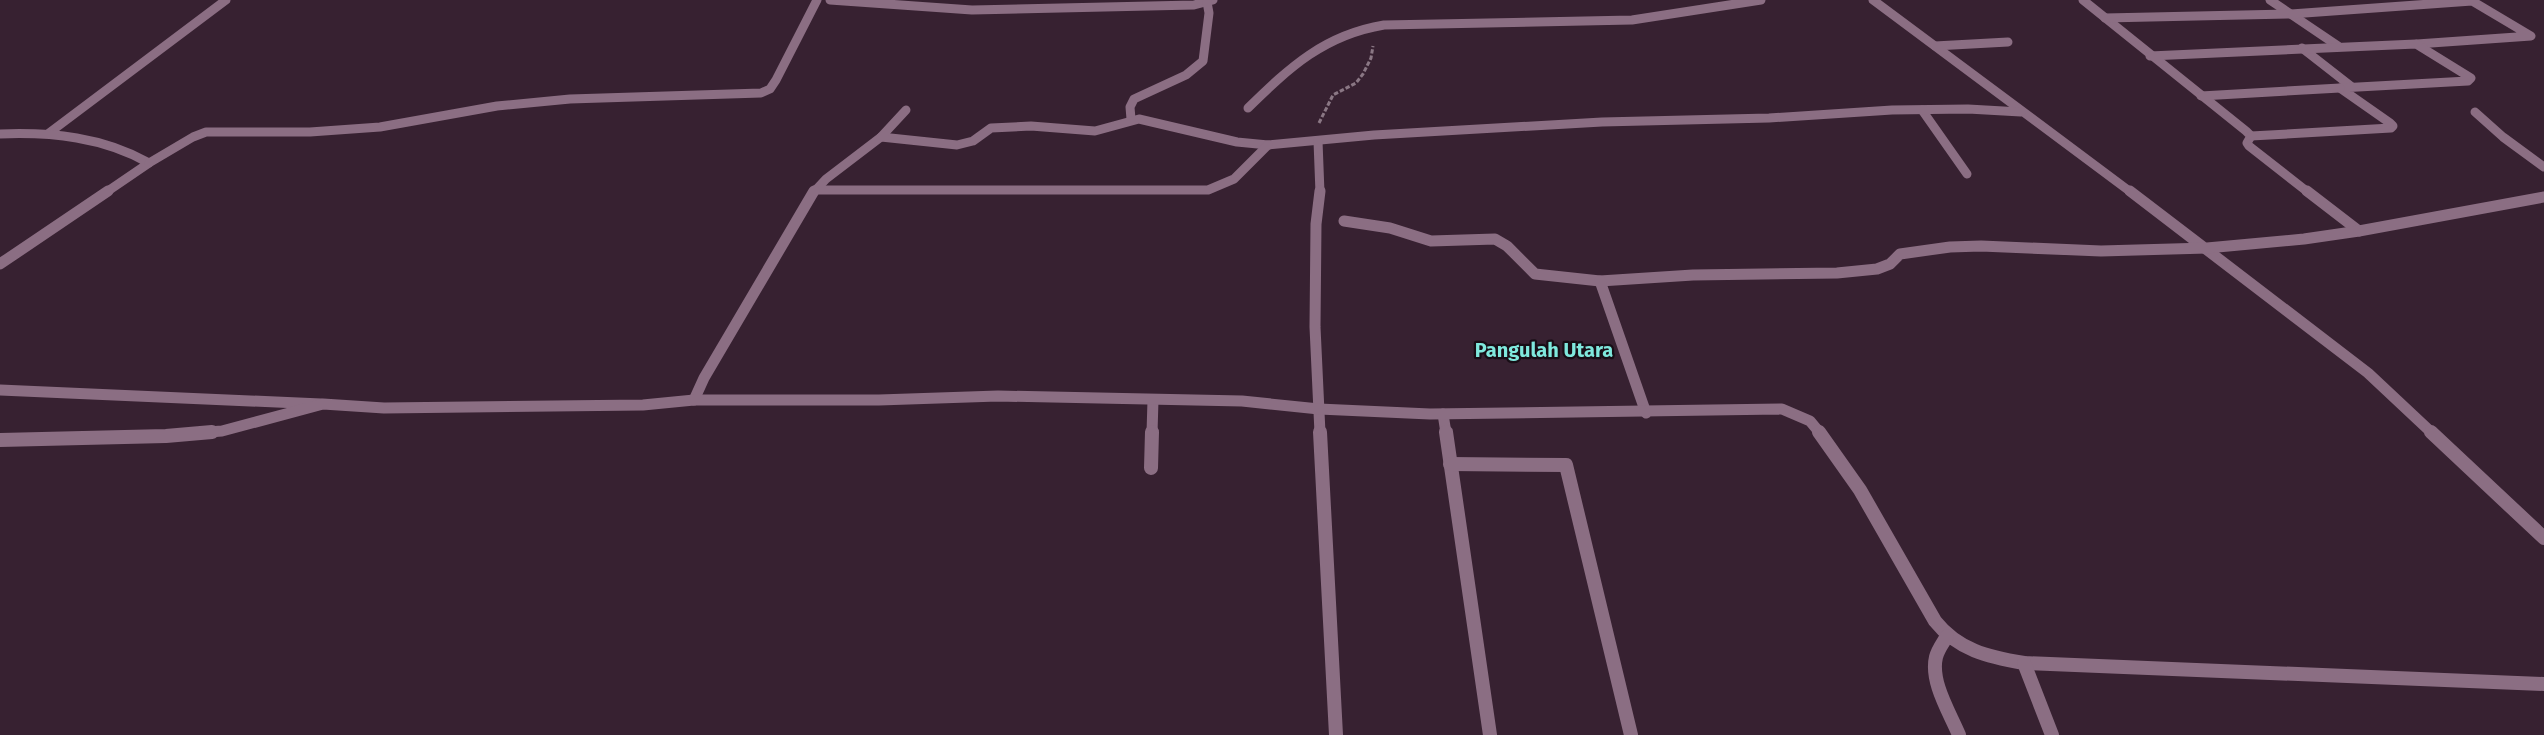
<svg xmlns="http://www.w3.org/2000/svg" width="2544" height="735" font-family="'Fira Sans',sans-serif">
  <rect width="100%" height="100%" fill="#372131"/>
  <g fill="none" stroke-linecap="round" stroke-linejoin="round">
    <path stroke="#8a7784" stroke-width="3" stroke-dasharray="4.5 2" stroke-linecap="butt" d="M 1319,123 L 1333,95 L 1356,83 L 1363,74 L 1371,58 L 1373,46"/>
    <g stroke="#8b6e83" stroke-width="11">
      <path d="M 0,390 L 321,404"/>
      <path d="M 1152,433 L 1153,400"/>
    </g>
    <path stroke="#8b6e83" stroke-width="14" d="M 1151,468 L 1152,432"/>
    <g stroke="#8b6e83" stroke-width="9">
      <path d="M 830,0 L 972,10 L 1194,5 L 1213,0"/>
      <path d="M 1873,0 L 2132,193"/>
      <path d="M 2083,0 L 2246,131 L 2251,136 L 2247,143 L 2249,146 L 2309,193"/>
      <path d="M 2270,0 L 2338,46"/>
      <path d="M 2105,18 L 2291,14 L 2472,1 L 2531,36 L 2417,44"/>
      <path d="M 1935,46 L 2008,42"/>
      <path d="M 2302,48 L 2352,87"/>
      <path d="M 2150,56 L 2416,44 L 2471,78 L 2468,81 L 2340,88 L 2390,123 L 2393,126 L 2391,128 L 2251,136"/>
      <path d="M 2201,96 L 2340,88"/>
      <path d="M 1248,108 C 1290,67 1324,35 1384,25 L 1632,20 L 1761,0"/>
      <path d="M 1922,110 L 1967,174"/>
      <path d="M 2475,112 L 2503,137 L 2544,167"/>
      <path d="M 1131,119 L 1130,107 L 1134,99 L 1186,75 L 1203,61 L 1209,13 L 1207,2"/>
      <path d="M 49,133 L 226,0"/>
      <path d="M 0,134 C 52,132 103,137 149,163 L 105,193"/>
      <path d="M 881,137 L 957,145 L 973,141 L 991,128 L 1031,126 L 1095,131 L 1139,119 L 1237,142 L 1268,145 L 1374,135 L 1602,122 L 1769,118 L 1892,110 L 1968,109 L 2021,112"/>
      <path d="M 1318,141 L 1320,193"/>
      <path d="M 149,163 L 193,137 L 206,132 L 310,132 L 380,127 L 497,106 L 570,99 L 761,93 L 770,89 L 776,80 L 817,0"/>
      <path d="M 815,190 L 1208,190 L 1234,179 L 1268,145"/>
      <path d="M 813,193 L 826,179 L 881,137 L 906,110"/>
    </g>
    <g stroke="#8b6e83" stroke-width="11">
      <path d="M 1320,191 L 1316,224 L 1315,327 L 1320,433"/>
      <path d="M 2130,191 L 2368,373 L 2432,433"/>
      <path d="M 2307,191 L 2359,231"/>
      <path d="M 1344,221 L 1390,228 L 1431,241 L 1495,239 L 1507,246 L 1535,274 L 1600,281 L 1693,275 L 1837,273 L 1877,269 L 1890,264 L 1900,254 L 1950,247 L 1981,246 L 2101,251 L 2207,248 L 2304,239 L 2359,231 L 2544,197"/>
      <path d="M 0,264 L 108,191"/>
      <path d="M 1600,281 L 1646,413"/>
      <path d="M 694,400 L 704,378 L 814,191"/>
      <path d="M 1443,414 L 1446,433"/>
      <path d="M 195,433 L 222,431 L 323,404 L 384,408 L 643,405 L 694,400 L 879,400 L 998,396 L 1242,401 L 1319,409 L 1430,414 L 1782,409 L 1810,421 L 1820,433"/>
    </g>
    <g stroke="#8b6e83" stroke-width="14">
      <path d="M 1320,432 L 1336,735"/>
      <path d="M 1446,432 L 1490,735"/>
      <path d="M 1819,432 L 1860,490 L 1935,621 C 1958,650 1988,657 2024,663 L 2544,684"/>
      <path d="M 2431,432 L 2544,538"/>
      <path d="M 0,440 L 166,436 L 212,432"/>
      <path d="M 1450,464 L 1566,465 L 1631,735"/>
      <path d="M 1947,636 C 1943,643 1938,649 1936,657 C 1930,682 1950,713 1959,735"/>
      <path d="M 2024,663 L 2052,735"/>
    </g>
  </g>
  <g text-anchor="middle" stroke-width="4.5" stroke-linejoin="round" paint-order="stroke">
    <g font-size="20" font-weight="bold" fill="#7fe8dd" stroke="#180e16">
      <text x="1544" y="357">Pangulah Utara</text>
    </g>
  </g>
</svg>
